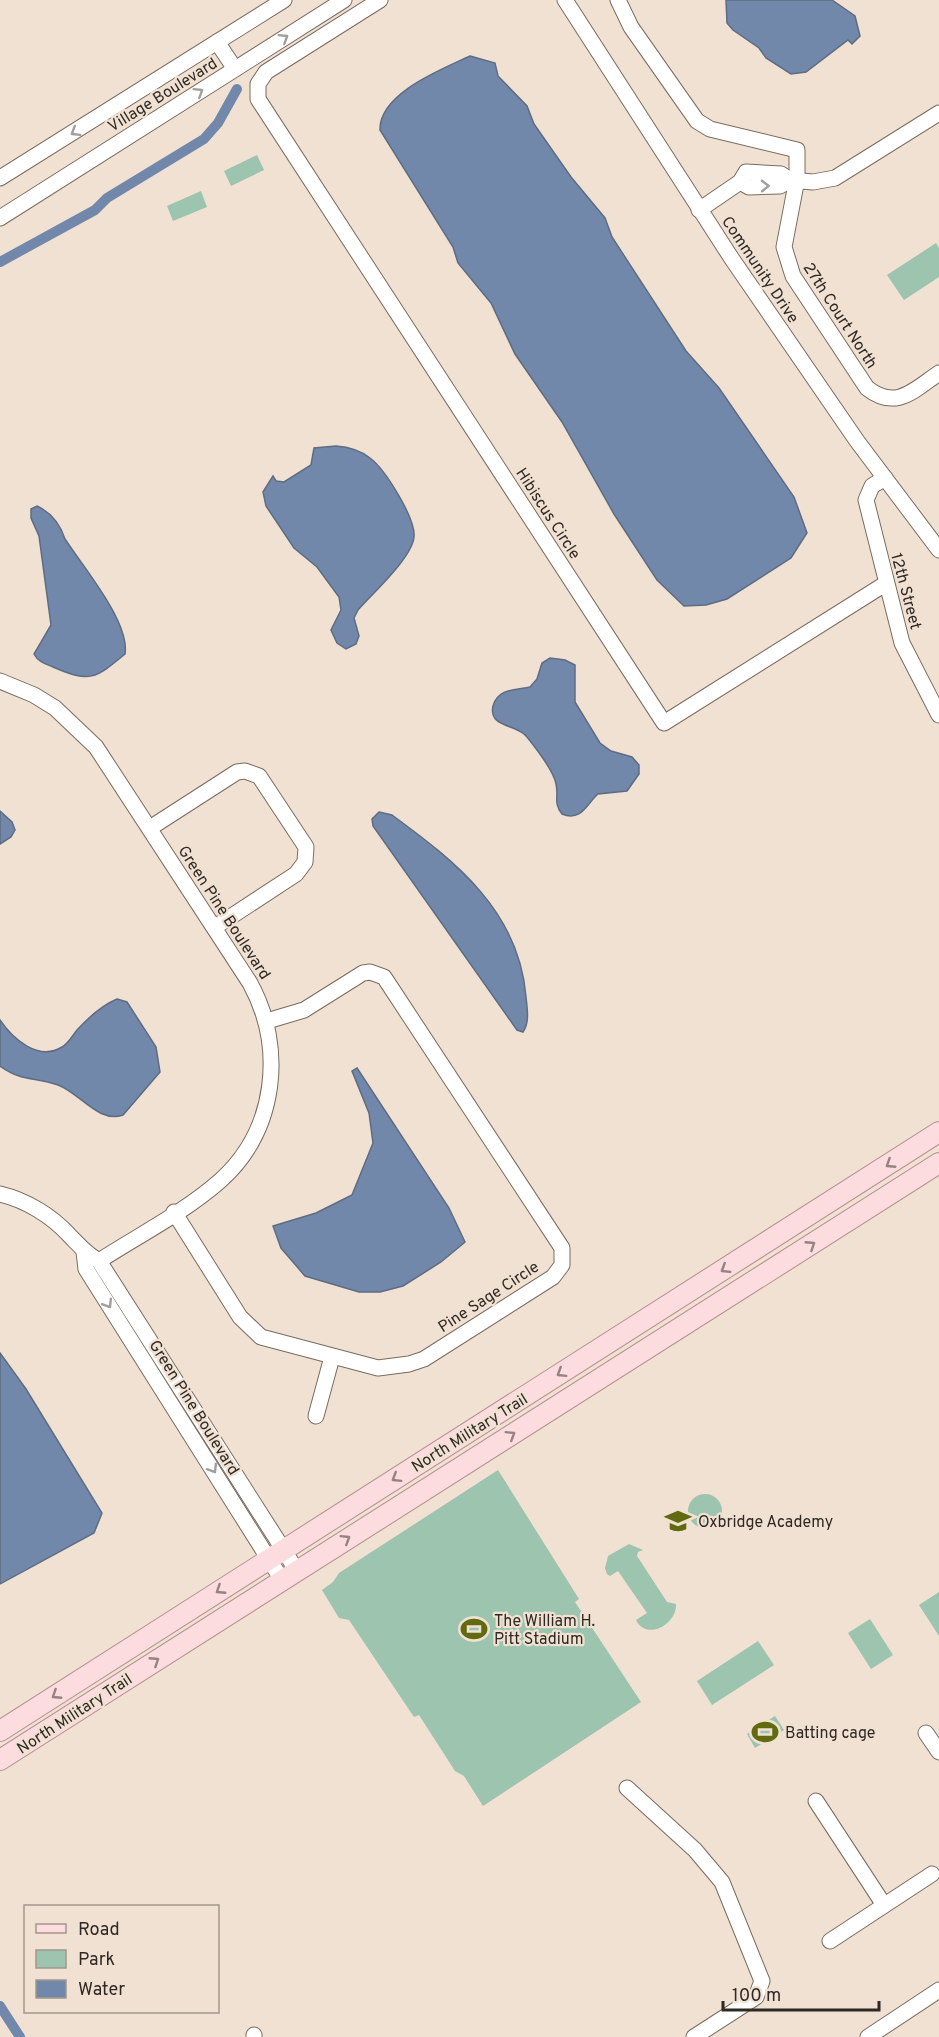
<svg xmlns="http://www.w3.org/2000/svg" width="939" height="2037" font-family="Overpass,sans-serif">
  <rect width="100%" height="100%" fill="#f0e1d2"/>
  <g fill="#9cc4af">
    <path d="M 257,155 L 264,170 L 231,186 L 224,171 Z"/>
    <path d="M 201,191 L 207,207 L 173,221 L 167,206 Z"/>
    <path d="M 936,243 L 939,248 L 939,277 L 904,300 L 887,275 Z"/>
    <path d="M 498,1470 L 579,1599 L 575,1602 L 641,1702 L 483,1806 L 464,1776 L 455,1771 L 419,1715 L 414,1717 L 349,1620 L 339,1618 L 322,1590 L 333,1582 L 339,1573 Z"/>
    <circle cx="705" cy="1511" r="17"/>
    <path d="M 629,1544 L 643,1550 L 638,1552 L 637,1556 L 667,1602 L 676,1604 C 677,1625 646,1641 636,1620 L 647,1613 L 618,1571 L 610,1576 L 607,1574 L 605,1568 L 608,1556 Z"/>
    <path d="M 939,1592 L 939,1636 L 919,1605 Z"/>
    <path d="M 870,1619 L 893,1655 L 871,1669 L 848,1633 Z"/>
    <path d="M 758,1641 L 774,1665 L 712,1705 L 697,1681 Z"/>
    <path d="M 775,1716 L 784,1730 L 755,1748 L 747,1734 Z"/>
  </g>
  <g fill="#7288ab" stroke="#5e6c82" stroke-width="1.5">
    <path d="M 726,0 L 832,0 L 855,16 L 860,36 L 852,44 L 848,40 L 806,72 L 791,74 L 766,58 L 759,48 L 733,30 L 727,23 Z"/>
    <path d="M 470,56 L 495,63 L 498,76 L 527,106 L 534,124 L 571,177 L 605,218 L 612,237 L 686,351 L 719,388 L 794,497 L 807,533 L 791,558 L 727,599 L 706,605 L 684,606 L 657,580 L 614,514 L 562,422 L 515,354 L 491,303 L 458,263 L 453,247 L 380,130 C 379,93 443,69 470,56 Z"/>
    <path d="M 336,446 C 349,447 360,450 370,458 C 385,469 416,519 414,537 C 412,558 372,594 358,610 L 354,618 L 359,636 L 356,644 L 346,649 L 337,643 L 331,630 L 341,610 L 339,597 L 317,567 L 294,548 L 266,506 L 263,492 L 273,476 L 276,481 L 284,482 L 311,465 L 314,448 Z"/>
    <path d="M 37,506 C 52,513 60,524 65,539 C 83,567 130,622 125,654 C 95,679 90,683 53,667 C 46,664 38,662 34,654 L 51,625 L 39,536 L 31,518 L 31,509 Z"/>
    <path d="M 550,658 L 565,660 L 575,665 L 575,702 L 600,743 L 611,751 L 632,757 L 639,765 L 639,774 L 627,791 L 598,794 C 587,803 582,822 562,814 C 553,803 559,796 556,784 C 554,772 535,747 527,737 C 518,724 488,728 493,706 C 498,688 516,690 530,687 L 537,679 L 542,663 Z"/>
    <path d="M 0,811 L 12,822 L 15,830 L 11,837 L 0,844 Z"/>
    <path d="M 379,812 L 392,815 C 456,862 519,911 526,997 C 527,1008 530,1022 523,1032 L 517,1030 L 373,826 L 372,819 Z"/>
    <path d="M 117,999 L 127,1002 L 156,1047 L 160,1072 L 123,1115 C 99,1124 80,1093 58,1085 C 35,1076 24,1083 0,1066 L 0,1020 C 12,1038 38,1062 62,1047 C 68,1044 73,1035 77,1030 C 88,1018 103,1005 117,999 Z"/>
    <path d="M 357,1068 L 449,1208 L 465,1242 L 441,1262 L 403,1286 L 380,1292 L 359,1292 L 305,1276 L 281,1248 L 273,1226 L 316,1213 L 352,1195 L 373,1143 L 369,1113 L 352,1071 Z"/>
    <path d="M 0,1353 L 26,1389 L 102,1513 L 94,1533 L 0,1584 Z"/>
  </g>
  <g fill="none" stroke-linecap="round" stroke-linejoin="round">
    <g stroke="#7288ab" stroke-width="10">
      <path d="M 0,262 L 95,210 L 107,198 L 204,139 L 218,123 L 237,89"/>
      <path d="M 0,2006 L 20,2037"/>
    </g>
    <g stroke="#796c5f" stroke-width="17">
      <g id="minor">
        <path d="M 380,0 L 266,72 L 258,84 L 258,99 L 664,723 L 885,584"/>
        <path d="M 565,0 L 732,259 L 857,441 L 939,550"/>
        <path d="M 618,0 L 631,27 L 697,121 L 710,129 L 797,150 L 797,179 L 784,247 L 793,276 L 867,388 C 896,411 914,390 939,373"/>
        <path d="M 217,42 L 235,69"/>
        <path d="M 0,178 L 284,0"/>
        <path d="M 740,182 L 749,187 L 780,186 L 790,180 L 813,182 L 835,178 L 939,113"/>
        <path d="M 699,210 L 740,182 L 746,172 L 781,174 L 790,180"/>
        <path d="M 0,218 L 344,0"/>
        <path d="M 885,478 L 872,486 L 866,500 L 902,643 L 939,715"/>
        <path d="M 0,681 L 34,695 L 55,708 L 96,747 L 250,983 C 285,1047 277,1129 221,1180 C 185,1212 139,1235 99,1261"/>
        <path d="M 150,828 L 237,772 L 245,771 L 259,776 L 306,847 L 305,862 L 296,874 L 215,927"/>
        <path d="M 0,1194 C 26,1200 52,1216 70,1236 C 80,1246 86,1254 99,1261 L 297,1571"/>
        <path d="M 174,1212 L 240,1317 L 261,1337 L 378,1368 L 409,1364 L 424,1359 L 553,1277 L 562,1265 L 562,1248 L 384,977 L 370,972 L 363,973 L 304,1010 L 267,1021"/>
        <path d="M 84,1252 L 86,1269 L 282,1580"/>
        <path d="M 316,1416 L 332,1357"/>
        <path d="M 926,1733 L 939,1752"/>
        <path d="M 627,1788 L 695,1850 L 722,1882 L 762,1981 L 756,1997 L 694,2037"/>
        <path d="M 816,1801 L 884,1905"/>
        <path d="M 830,1941 L 932,1874"/>
        <path d="M 254,2035 L 254,2037"/>
        <path d="M 868,2037 L 939,1990"/>
      </g>
    </g>
    <g stroke="#b38e8f" stroke-width="22">
      <g id="major">
        <path d="M 0,1731 L 939,1132"/>
        <path d="M 0,1760 L 939,1163"/>
      </g>
    </g>
    <use href="#minor" stroke="#fff" stroke-width="15"/>
    <use href="#major" stroke="#fcdcde" stroke-width="20"/>
  </g>
  <defs><path id="oneway-chevron" d="M-2-3.5L2.5 0L-2 3.5" fill="none" stroke-width="1.6" stroke-linecap="round" stroke-linejoin="round" transform="scale(1.5)"/></defs>
  <g stroke="#a19f9c">
    <use href="#oneway-chevron" transform="translate(284 38) rotate(-32)"/>
    <use href="#oneway-chevron" transform="translate(199 92) rotate(-32)"/>
    <use href="#oneway-chevron" transform="translate(75 132) rotate(148)"/>
    <use href="#oneway-chevron" transform="translate(765 186) rotate(-1)"/>
    <use href="#oneway-chevron" transform="translate(108 1304) rotate(58)"/>
    <use href="#oneway-chevron" transform="translate(213 1469) rotate(58)"/>
  </g>
  <g stroke="#968281">
    <use href="#oneway-chevron" transform="translate(890 1164) rotate(147)"/>
    <use href="#oneway-chevron" transform="translate(811 1245) rotate(-33)"/>
    <use href="#oneway-chevron" transform="translate(725 1269) rotate(148)"/>
    <use href="#oneway-chevron" transform="translate(561 1373) rotate(148)"/>
    <use href="#oneway-chevron" transform="translate(511 1435) rotate(-32)"/>
    <use href="#oneway-chevron" transform="translate(396 1478) rotate(148)"/>
    <use href="#oneway-chevron" transform="translate(346 1539) rotate(-32)"/>
    <use href="#oneway-chevron" transform="translate(220 1590) rotate(147)"/>
    <use href="#oneway-chevron" transform="translate(155 1661) rotate(-33)"/>
    <use href="#oneway-chevron" transform="translate(56 1695) rotate(147)"/>
  </g>
  <defs>
    <g id="school-bare" transform="scale(2.07)"><path d="M0-5L7-2L0 1L-7-2ZM-4 1L0 2.5L4 1V4Q0 6-4 4Z" fill="#616a0e" stroke="#f0e1d2" stroke-width="2.5" paint-order="stroke"/></g>
    <g id="stadium-bare" transform="scale(2.07)"><path d="M0-5a6.5 5 0 1 0 0 10a6.5 5 0 1 0 0-10ZM-3.5-1.8h7v3.6h-7Z" fill="#616a0e" stroke="#f0e1d2" stroke-width="2.5" paint-order="stroke"/></g>
  </defs>
  <g fill-rule="evenodd">
    <use href="#school-bare" x="678" y="1521"/>
    <use href="#stadium-bare" x="474" y="1629"/>
    <use href="#stadium-bare" x="765" y="1732"/>
  </g>
  <g text-anchor="middle" stroke-width="4.5" stroke-linejoin="round" paint-order="stroke">
    <g font-size="16" fill="#2f2924" stroke="#f0e1d2">
      <text transform="translate(162 94) rotate(-32)" y="6">Village Boulevard</text>
      <text transform="translate(761 269) rotate(56)" y="6">Community Drive</text>
      <text transform="translate(841 315) rotate(57)" y="6">27th Court North</text>
      <text transform="translate(549 513) rotate(57)" y="6">Hibiscus Circle</text>
      <text transform="translate(907 591) rotate(75)" y="6">12th Street</text>
      <text transform="translate(225 912) rotate(57)" y="6">Green Pine Boulevard</text>
      <text transform="translate(488 1296) rotate(-33)" y="6">Pine Sage Circle</text>
      <text transform="translate(195 1407) rotate(58)" y="6">Green Pine Boulevard</text>
      <text transform="translate(469 1432) rotate(-32)" y="6">North Military Trail</text>
      <text transform="translate(74 1713) rotate(-33)" y="6">North Military Trail</text>
    </g>
    <g font-size="16" fill="#2f2924" stroke="#f0e1d2" text-anchor="start">
      <text x="698" y="1527">Oxbridge Academy</text>
      <text x="494" y="1626">The William H.<tspan x="494" dy="18">Pitt Stadium</tspan></text>
      <text x="785" y="1738">Batting cage</text>
    </g>
  </g>
  <rect x="24" y="1905" width="195" height="108" fill="#f0e1d2" stroke="#a3978c" stroke-width="1.5"/>
  <rect x="36" y="1924" width="30" height="9" fill="#fcdcde" stroke="#a3978c" stroke-width="1.5"/>
  <text x="78" y="1935" font-size="18" fill="#2f2924">Road</text>
  <rect x="36" y="1950" width="30" height="18" fill="#9cc4af" stroke="#a3978c" stroke-width="1.5"/>
  <text x="78" y="1965" font-size="18" fill="#2f2924">Park</text>
  <rect x="36" y="1980" width="30" height="18" fill="#7288ab" stroke="#a3978c" stroke-width="1.5"/>
  <text x="78" y="1995" font-size="18" fill="#2f2924">Water</text>
  <path d="M723 2001v9h156v-9" fill="none" stroke="#2f2924" stroke-width="3"/>
  <text x="732" y="2001" font-size="18" fill="#2f2924" stroke="#f0e1d2" stroke-width="4.5" paint-order="stroke">100 m</text>
</svg>
